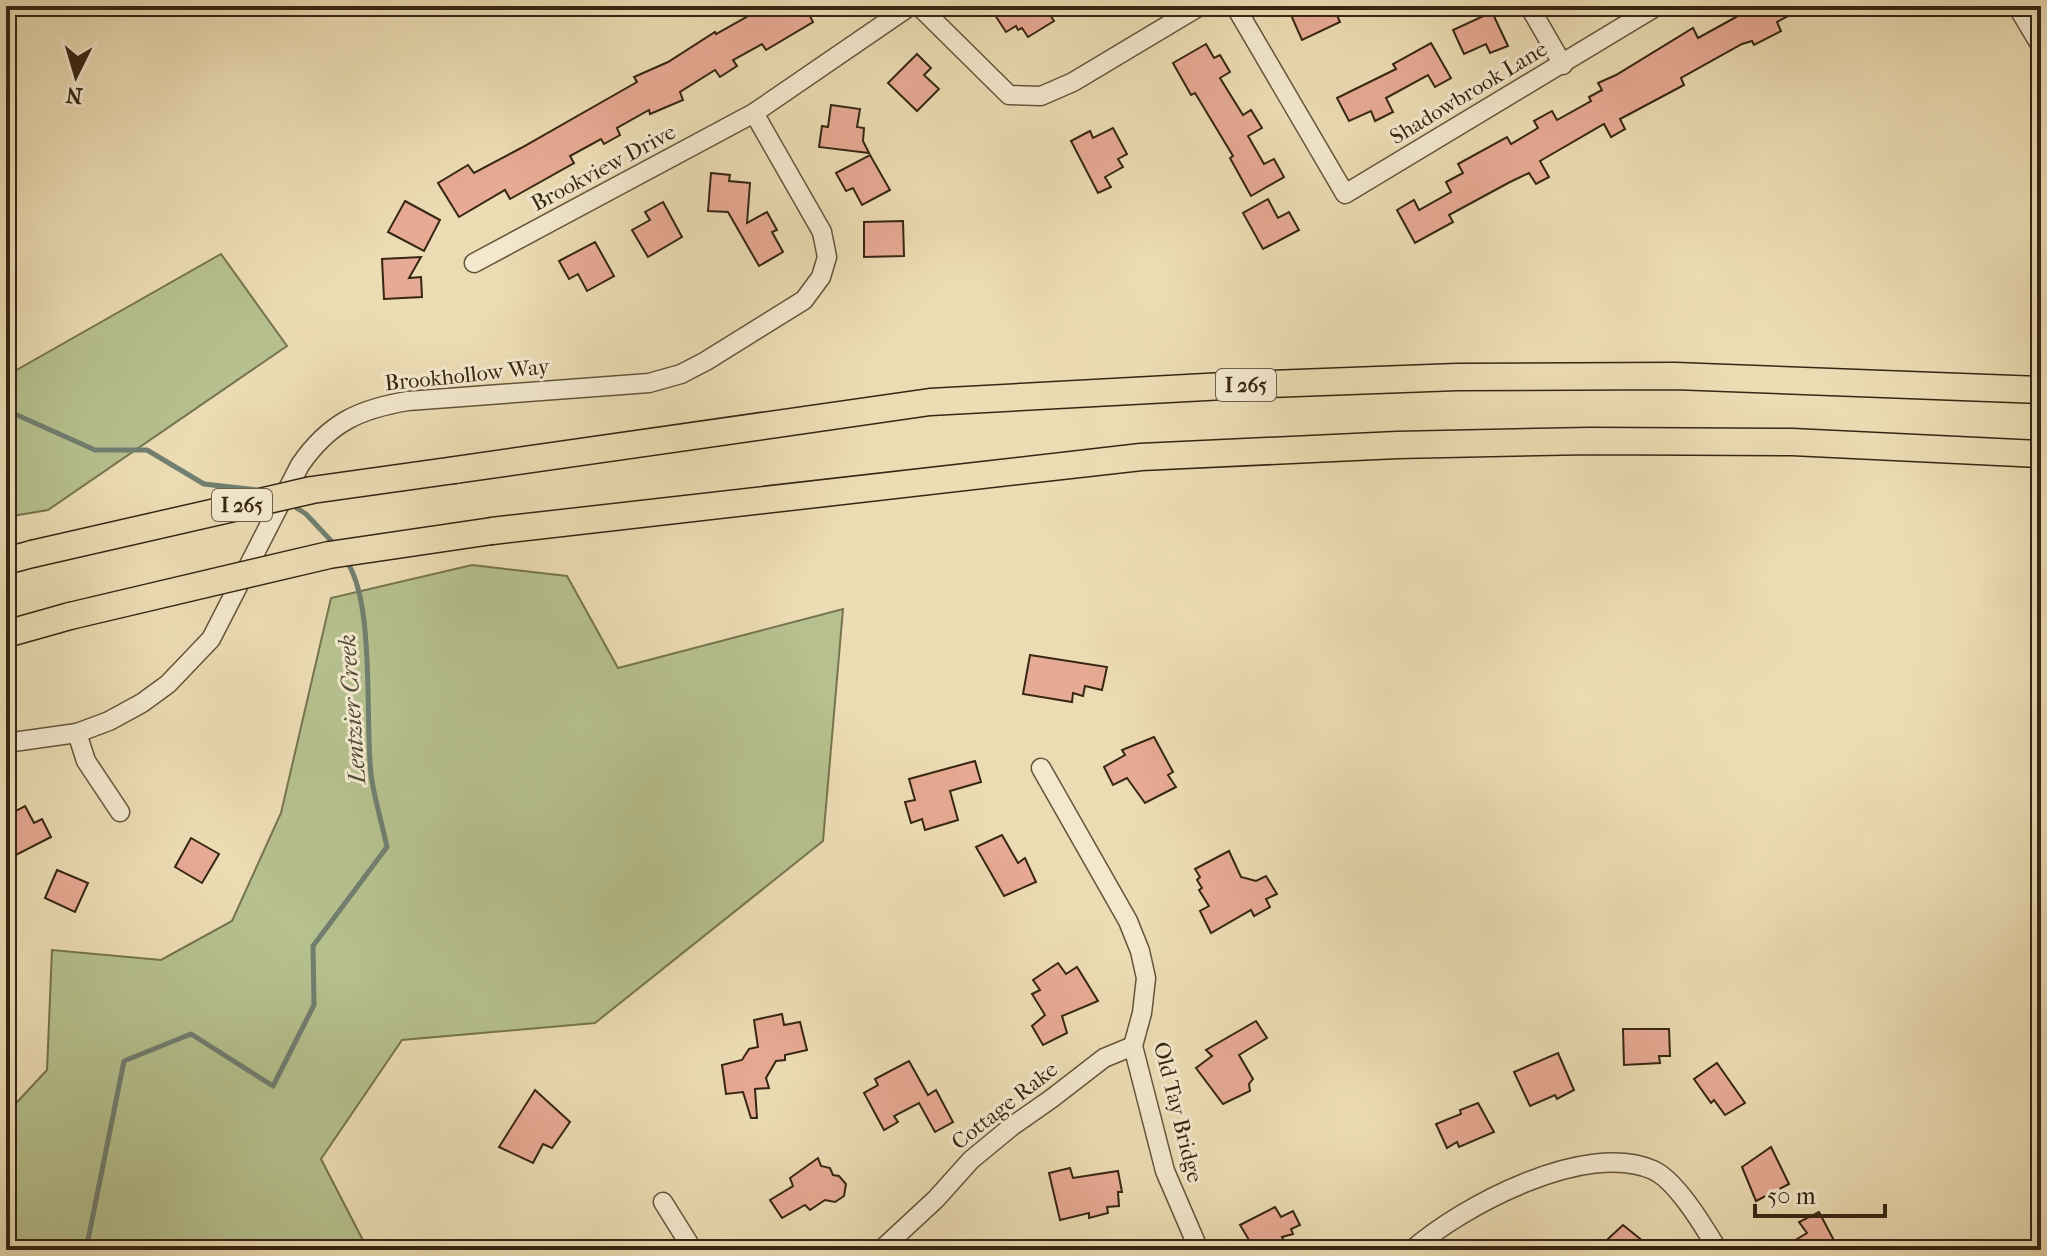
<svg xmlns="http://www.w3.org/2000/svg" width="2047" height="1256" font-family="'IM FELL French Canon',serif">
  <rect width="100%" height="100%" fill="#ecdcb4"/>
  <filter id="stains"><feTurbulence type="fractalNoise" baseFrequency=".0025" numOctaves="4"/><feColorMatrix values="0 0 0 0 .2 0 0 0 0 .09 0 0 0 0 .02 0 0 0 .5 -.17"/></filter>
  <radialGradient id="worn" r=".72"><stop offset=".6" stop-color="#630" stop-opacity="0"/><stop offset="1" stop-color="#630" stop-opacity=".3"/></radialGradient>
  <g fill="#b6c18f" stroke="#767450" stroke-width="2">
    <path d="M 221,254 L 287,346 L 48,510 L 6,517 L 6,376 Z"/>
    <path d="M 472,565 L 567,576 L 618,668 L 843,609 L 823,841 L 595,1023 L 402,1040 L 321,1159 L 368,1250 L 6,1250 L 6,1114 L 47,1070 L 52,950 L 161,960 L 232,921 L 281,813 L 331,598 Z"/>
  </g>
  <g fill="none" stroke-linecap="round" stroke-linejoin="round">
    <g stroke="#717f70" stroke-width="5">
      <path d="M 6,410 L 95,450 L 147,450 L 204,484 L 257,490"/>
      <path d="M 292,505 L 306,514 L 337,547"/>
      <path d="M 86,1250 L 124,1061 L 191,1034 L 273,1086 L 314,1005 L 313,946 L 387,847 C 382,823 374,798 371,774 C 365,720 375,604 347,562"/>
    </g>
  </g>
  <g fill="#e7aa94" stroke="#362612" stroke-width="2">
    <path d="M 766,6 L 805,6 L 813,22 L 766,50 L 762,44 L 733,60 L 737,66 L 720,77 L 715,70 L 680,92 L 683,100 L 650,114 L 649,110 L 617,128 L 620,135 L 604,144 L 601,139 L 570,156 L 574,163 L 510,199 L 505,190 L 459,217 L 438,183 L 468,165 L 474,173 L 521,148 L 637,82 L 634,77 L 668,62 L 715,32 L 716,34 Z"/>
    <path d="M 1010,6 L 1044,6 L 1054,21 L 1028,37 L 1022,28 L 1018,30 L 1016,26 L 1006,32 L 995,15 Z"/>
    <path d="M 1287,6 L 1333,6 L 1340,22 L 1302,40 Z"/>
    <path d="M 1744,6 L 1807,6 L 1777,22 L 1781,31 L 1754,45 L 1752,41 L 1742,44 L 1681,78 L 1684,85 L 1620,119 L 1625,129 L 1611,137 L 1604,124 L 1540,161 L 1549,177 L 1536,184 L 1529,173 L 1510,182 L 1449,215 L 1453,222 L 1415,243 L 1397,210 L 1414,200 L 1419,210 L 1451,192 L 1446,182 L 1463,173 L 1458,164 L 1507,137 L 1511,144 L 1538,128 L 1534,121 L 1552,111 L 1557,120 L 1591,101 L 1589,97 L 1602,90 L 1598,83 L 1616,75 L 1693,28 L 1698,38 L 1747,11 Z"/>
    <path d="M 1492,12 L 1508,46 L 1490,53 L 1486,44 L 1464,54 L 1453,30 Z"/>
    <path d="M 1431,43 L 1451,78 L 1435,87 L 1428,75 L 1386,98 L 1393,112 L 1375,121 L 1371,111 L 1349,121 L 1337,98 L 1396,69 L 1393,64 Z"/>
    <path d="M 1206,44 L 1214,58 L 1220,55 L 1230,72 L 1220,78 L 1243,115 L 1251,110 L 1262,128 L 1248,136 L 1264,164 L 1274,159 L 1284,177 L 1251,196 L 1230,158 L 1233,156 L 1195,93 L 1191,95 L 1173,63 Z"/>
    <path d="M 917,54 L 931,68 L 924,75 L 939,89 L 917,111 L 888,83 Z"/>
    <path d="M 831,105 L 860,109 L 857,127 L 864,128 L 863,141 L 869,153 L 819,147 L 822,126 L 828,127 Z"/>
    <path d="M 1113,128 L 1127,154 L 1118,159 L 1123,167 L 1105,177 L 1111,187 L 1098,193 L 1071,141 L 1090,131 L 1093,138 Z"/>
    <path d="M 870,155 L 890,190 L 862,205 L 853,188 L 846,191 L 836,173 Z"/>
    <path d="M 711,173 L 730,175 L 729,181 L 750,183 L 747,223 L 767,212 L 777,230 L 772,232 L 783,252 L 759,266 L 728,212 L 708,211 Z"/>
    <path d="M 1268,199 L 1278,218 L 1289,212 L 1299,230 L 1263,249 L 1243,213 Z"/>
    <path d="M 405,201 L 440,220 L 424,251 L 388,232 Z"/>
    <path d="M 663,202 L 682,237 L 648,257 L 632,230 L 650,220 L 645,212 Z"/>
    <path d="M 903,221 L 904,256 L 864,257 L 864,222 Z"/>
    <path d="M 595,242 L 614,276 L 587,291 L 578,274 L 569,279 L 559,261 Z"/>
    <path d="M 421,257 L 409,278 L 421,277 L 422,297 L 384,299 L 382,259 Z"/>
    <path d="M 1030,655 L 1107,667 L 1102,690 L 1085,686 L 1083,696 L 1073,693 L 1072,702 L 1023,694 Z"/>
    <path d="M 1154,737 L 1173,772 L 1168,775 L 1176,787 L 1145,803 L 1127,778 L 1113,785 L 1104,767 L 1125,755 L 1122,750 Z"/>
    <path d="M 975,761 L 981,782 L 950,791 L 958,820 L 925,830 L 922,819 L 911,823 L 905,802 L 915,800 L 909,779 Z"/>
    <path d="M 25,806 L 34,823 L 42,819 L 51,837 L 16,855 L 6,835 L 6,816 Z"/>
    <path d="M 1002,835 L 1018,863 L 1025,858 L 1036,882 L 1004,896 L 976,847 Z"/>
    <path d="M 191,838 L 219,854 L 202,883 L 175,867 Z"/>
    <path d="M 1229,851 L 1241,877 L 1256,881 L 1266,876 L 1277,894 L 1266,899 L 1270,907 L 1254,916 L 1251,910 L 1211,933 L 1200,911 L 1209,906 L 1199,890 L 1202,888 L 1197,880 L 1200,877 L 1195,869 Z"/>
    <path d="M 57,870 L 88,883 L 75,912 L 45,898 Z"/>
    <path d="M 1058,963 L 1066,974 L 1077,967 L 1098,1001 L 1062,1016 L 1067,1033 L 1043,1045 L 1032,1026 L 1045,1015 L 1032,994 L 1040,990 L 1033,980 Z"/>
    <path d="M 782,1014 L 784,1025 L 800,1022 L 807,1050 L 785,1055 L 785,1060 L 776,1061 L 766,1078 L 769,1088 L 755,1089 L 757,1118 L 751,1118 L 743,1092 L 726,1094 L 722,1065 L 742,1060 L 749,1049 L 758,1047 L 754,1020 Z"/>
    <path d="M 1256,1021 L 1267,1038 L 1239,1055 L 1253,1079 L 1249,1084 L 1250,1091 L 1223,1104 L 1196,1068 L 1212,1056 L 1206,1050 Z"/>
    <path d="M 1623,1029 L 1669,1029 L 1670,1056 L 1659,1056 L 1660,1063 L 1624,1065 Z"/>
    <path d="M 1558,1053 L 1574,1090 L 1557,1099 L 1555,1095 L 1530,1106 L 1514,1072 Z"/>
    <path d="M 909,1061 L 928,1095 L 936,1090 L 953,1122 L 935,1132 L 919,1103 L 894,1116 L 898,1122 L 884,1130 L 864,1093 L 878,1085 L 875,1079 Z"/>
    <path d="M 1717,1063 L 1745,1103 L 1725,1115 L 1714,1100 L 1711,1103 L 1694,1079 Z"/>
    <path d="M 535,1090 L 570,1122 L 552,1148 L 543,1144 L 533,1163 L 499,1147 Z"/>
    <path d="M 1478,1103 L 1494,1132 L 1459,1147 L 1457,1142 L 1447,1148 L 1436,1124 L 1461,1114 L 1460,1110 Z"/>
    <path d="M 1771,1147 L 1789,1184 L 1756,1201 L 1742,1167 Z"/>
    <path d="M 818,1158 L 821,1166 L 830,1168 L 833,1175 L 839,1176 L 846,1184 L 844,1196 L 835,1202 L 825,1200 L 810,1210 L 805,1205 L 782,1218 L 770,1200 L 793,1186 L 790,1178 Z"/>
    <path d="M 1070,1168 L 1073,1178 L 1118,1171 L 1122,1192 L 1118,1192 L 1119,1206 L 1107,1207 L 1108,1213 L 1089,1218 L 1089,1213 L 1060,1220 L 1049,1173 Z"/>
    <path d="M 1275,1207 L 1281,1217 L 1293,1211 L 1300,1225 L 1291,1229 L 1293,1234 L 1282,1237 L 1289,1250 L 1255,1250 L 1240,1225 Z"/>
    <path d="M 1819,1212 L 1839,1250 L 1779,1250 L 1807,1233 L 1799,1222 Z"/>
    <path d="M 1623,1225 L 1654,1250 L 1596,1250 Z"/>
  </g>
  <g fill="none" stroke-linecap="round" stroke-linejoin="round">
    <g stroke="#64543a" stroke-width="21">
      <g id="minor">
        <path d="M 919,6 L 1009,95 L 1041,96 L 1073,82 L 1200,6"/>
        <path d="M 1235,6 L 1345,194 L 1657,6"/>
        <path d="M 1529,6 L 1563,65"/>
        <path d="M 2017,6 L 2041,46"/>
        <path d="M 474,263 L 754,113 L 910,6"/>
        <path d="M 77,733 L 86,761 L 120,812"/>
        <path d="M 6,743 L 77,733 L 109,721 L 142,703 L 168,684 L 211,639 L 300,465 C 329,423 359,409 408,401 L 649,383 L 681,374 L 706,361 L 804,300 L 821,277 L 827,257 L 822,232 L 754,113"/>
        <path d="M 1041,768 L 1128,921 L 1140,951 L 1146,978 L 1142,1013 L 1133,1046 L 1165,1171 L 1199,1250"/>
        <path d="M 663,1202 L 693,1250"/>
        <path d="M 881,1250 L 936,1199 L 971,1160 L 1011,1127 L 1051,1099 L 1104,1058 L 1133,1046"/>
        <path d="M 1412,1250 C 1462,1206 1586,1140 1653,1170 C 1677,1181 1704,1227 1718,1250"/>
      </g>
    </g>
    <g stroke="#362612" stroke-width="29">
      <g id="highway">
        <path d="M 455,470 L 930,402 L 1243,385 L 1457,377 L 1675,376 L 2041,390"/>
        <path d="M 492,531 L 1141,457 L 1397,445 L 1590,441 L 1792,442 L 2041,454"/>
        <path d="M 6,561 L 32,554"/>
        <path d="M 6,634 L 70,616"/>
      </g>
    </g>
    <use href="#minor" stroke="#f3e8ce" stroke-width="18"/>
    <use href="#highway" stroke="#ecdcb4" stroke-width="26"/>
    <g stroke="#362612" stroke-width="29" stroke-linecap="butt">
      <g id="highway-bridge">
        <path d="M 32,554 L 312,490 L 455,470"/>
        <path d="M 70,616 L 329,555 L 492,531"/>
      </g>
    </g>
    <use href="#highway-bridge" stroke="#ecdcb4" stroke-width="26"/>
  </g>
  <g text-anchor="middle" stroke-width="6" stroke-linejoin="round" paint-order="stroke">
    <g fill="#f3e8ce" stroke="#6f604a" stroke-width="2">
      <rect x="1216" y="369" width="60" height="32" rx="6"/>
      <rect x="212" y="489" width="60" height="32" rx="6"/>
    </g>
    <g font-size="20" font-weight="bold" fill="#362612">
      <text x="1246" y="392">I 265</text>
      <text x="242" y="512">I 265</text>
    </g>
    <g font-size="22" fill="#362612" stroke="#f3e8ce">
      <text transform="translate(1468 92) rotate(-31)" y="8">Shadowbrook Lane</text>
      <text transform="translate(603 167) rotate(-28)" y="8">Brookview Drive</text>
      <text transform="translate(467 374) rotate(-6)" y="8">Brookhollow Way</text>
      <text transform="translate(1004 1105) rotate(-38)" y="8">Cottage Rake</text>
      <text transform="translate(1179 1112) rotate(76)" y="8">Old Tay Bridge</text>
    </g>
    <g font-size="24" font-style="italic" fill="#4f4b39" stroke="#f3e8ce">
      <text transform="translate(352 709) rotate(-94)" y="8">Lentzier Creek</text>
    </g>
  </g>
  <rect width="2047" height="1256" fill="none" stroke="#ecdcb4" stroke-width="32"/>
  <rect x="8" y="8" width="2031" height="1240" fill="none" stroke="#362612" stroke-width="4"/>
  <rect x="16" y="16" width="2015" height="1224" fill="none" stroke="#362612" stroke-width="2"/>
  <g transform="translate(76 76) rotate(185)" stroke="#f3e8ce" stroke-width="6" paint-order="stroke">
  <path d="M0-6L14 30L0 20L-14 30Z" fill="#362612"/>
  <text y="-12" font-size="22" font-weight="bold" text-anchor="middle" fill="#362612">N</text>
  </g>
  <path d="M1755 1204v12h130v-12" fill="none" stroke="#362612" stroke-width="4"/>
  <text x="1767" y="1204" font-size="24" fill="#362612" stroke="#f3e8ce" stroke-width="6" paint-order="stroke">50 m</text>
  <rect width="100%" height="100%" filter="url(#stains)"/>
  <rect width="100%" height="100%" fill="url(#worn)"/>
</svg>
